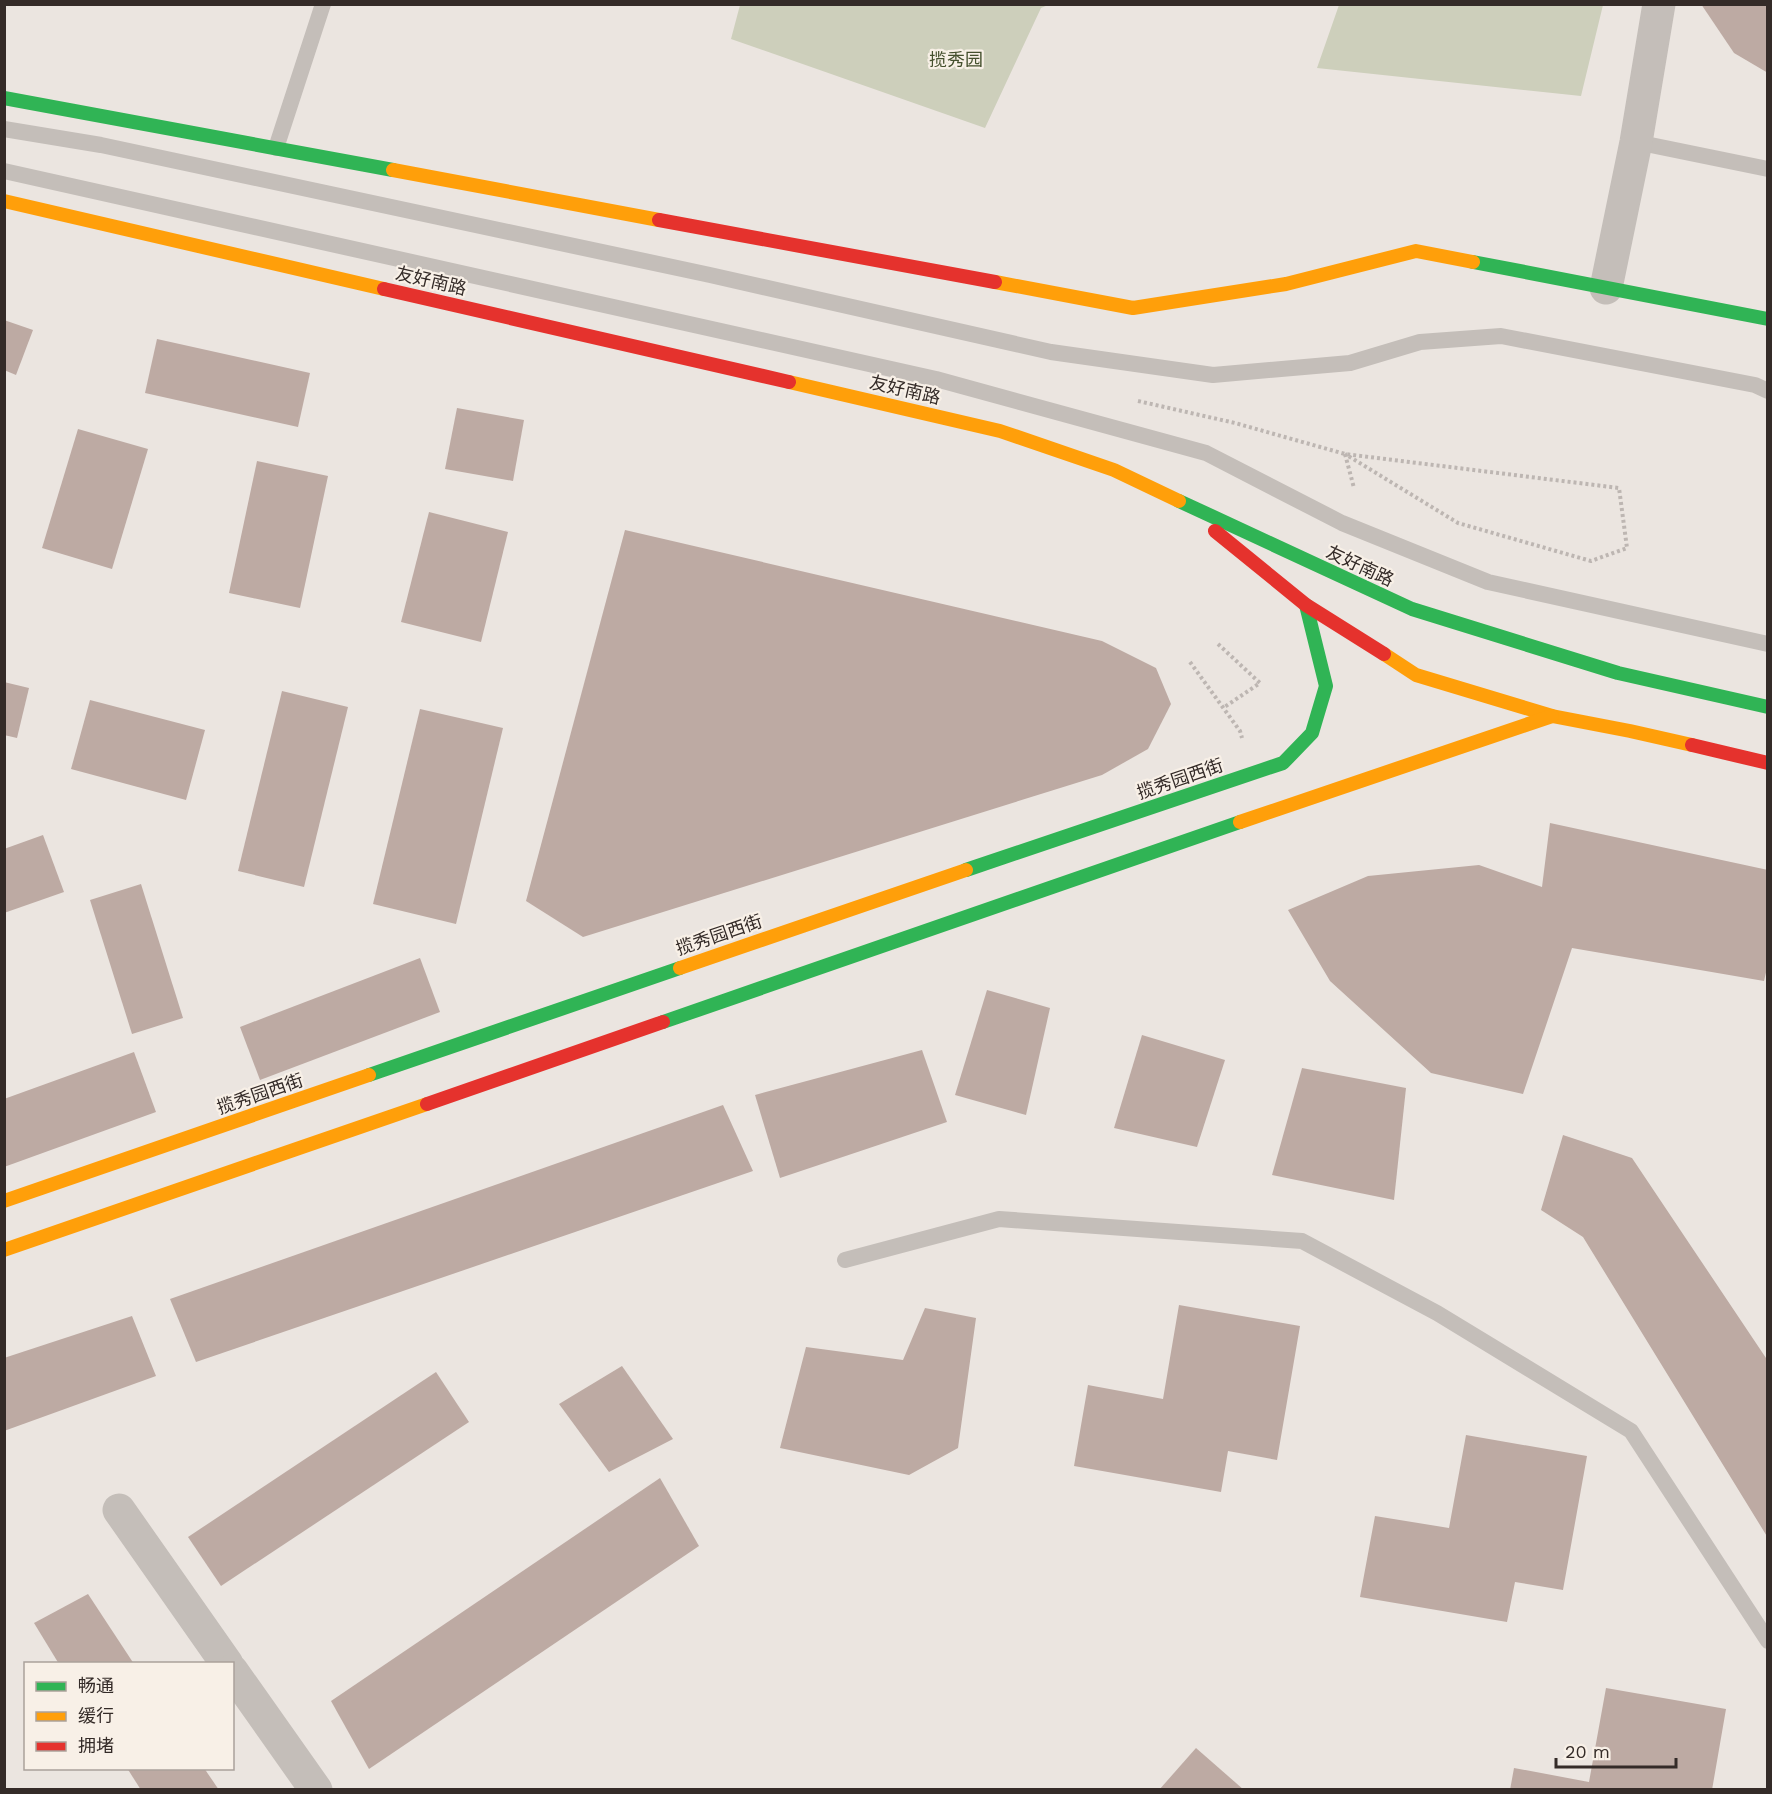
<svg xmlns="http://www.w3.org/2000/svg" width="1772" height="1794" font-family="'Work Sans','Noto Sans SC',sans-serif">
  <rect width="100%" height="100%" fill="#ebe5e0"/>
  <g fill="#cdcfbb">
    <path d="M 740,5 L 740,4 L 1048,5 L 1041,8 L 985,128 L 731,39 Z"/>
    <path d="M 1339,5 L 1339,4 L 1603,5 L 1581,96 L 1317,68 Z"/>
  </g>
  <g fill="#bdaaa3">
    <path d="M 1701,4 L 1768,4 L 1768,73 L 1734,53 Z"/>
    <path d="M 4,320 L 33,330 L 16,375 L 4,370 Z"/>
    <path d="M 157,339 L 310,373 L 298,427 L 145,393 Z"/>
    <path d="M 457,408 L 524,420 L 513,481 L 445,469 Z"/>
    <path d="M 78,429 L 148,449 L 112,569 L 42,548 Z"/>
    <path d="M 257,461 L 328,476 L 300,608 L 229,593 Z"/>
    <path d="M 429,512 L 508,532 L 481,642 L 401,622 Z"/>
    <path d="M 625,530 L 1102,641 L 1156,668 L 1171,704 L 1148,749 L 1102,775 L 583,937 L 526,901 Z"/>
    <path d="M 4,682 L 29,688 L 17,738 L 4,735 Z"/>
    <path d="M 282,691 L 348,707 L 304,887 L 238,871 Z"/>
    <path d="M 90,700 L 205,730 L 186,800 L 71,769 Z"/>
    <path d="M 420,709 L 503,728 L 456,924 L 373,904 Z"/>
    <path d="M 1550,823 L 1768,870 L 1768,964 L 1764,981 L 1572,948 L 1523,1094 L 1431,1073 L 1330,981 L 1288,910 L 1368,876 L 1479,865 L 1542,887 Z"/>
    <path d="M 43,835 L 64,892 L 4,913 L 4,849 Z"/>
    <path d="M 141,884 L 183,1018 L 132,1034 L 90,900 Z"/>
    <path d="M 420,958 L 440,1012 L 260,1080 L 240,1027 Z"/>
    <path d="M 987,990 L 1050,1008 L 1026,1115 L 955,1095 Z"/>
    <path d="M 1142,1035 L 1225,1060 L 1197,1147 L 1114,1128 Z"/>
    <path d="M 922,1050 L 947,1122 L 780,1178 L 755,1095 Z"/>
    <path d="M 134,1052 L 156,1112 L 4,1167 L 4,1099 Z"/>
    <path d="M 1302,1068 L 1406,1088 L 1394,1200 L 1272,1175 Z"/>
    <path d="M 723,1105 L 753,1171 L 196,1362 L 170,1299 Z"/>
    <path d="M 1563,1135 L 1632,1158 L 1768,1361 L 1768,1538 L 1583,1237 L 1541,1210 Z"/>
    <path d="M 1179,1305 L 1300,1326 L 1277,1460 L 1228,1451 L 1221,1492 L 1074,1466 L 1088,1385 L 1163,1399 Z"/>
    <path d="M 925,1308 L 976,1318 L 958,1448 L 909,1475 L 780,1448 L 806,1347 L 903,1360 Z"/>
    <path d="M 132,1316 L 156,1376 L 4,1431 L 4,1358 Z"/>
    <path d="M 622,1366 L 673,1439 L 609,1472 L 559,1404 Z"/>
    <path d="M 436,1372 L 469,1422 L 221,1586 L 188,1537 Z"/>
    <path d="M 1466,1435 L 1587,1456 L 1563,1590 L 1515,1582 L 1507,1622 L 1360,1597 L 1375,1516 L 1449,1528 Z"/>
    <path d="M 660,1478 L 699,1546 L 369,1769 L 331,1701 Z"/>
    <path d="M 88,1594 L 134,1664 L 59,1664 L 34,1623 Z"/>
    <path d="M 1606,1688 L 1726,1709 L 1712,1790 L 1510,1790 L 1514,1768 L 1589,1782 Z"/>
    <path d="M 1196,1748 L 1244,1790 L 1159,1790 Z"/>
    <path d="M 127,1768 L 204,1768 L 219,1790 L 141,1790 Z"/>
  </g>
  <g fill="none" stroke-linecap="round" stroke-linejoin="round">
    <g stroke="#bdb6b2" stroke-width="4" stroke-dasharray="3 3" stroke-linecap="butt">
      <path d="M 1138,401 L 1235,423 L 1345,454 L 1619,488 L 1627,548 L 1591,561 L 1458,523 L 1345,454"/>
      <path d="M 1345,454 L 1354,488"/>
      <path d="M 1218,644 L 1260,683 L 1223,708"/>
      <path d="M 1190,662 L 1240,731 L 1242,738"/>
    </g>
    <g stroke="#c4beb9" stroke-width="16">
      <path d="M 4,129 L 101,145 L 710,275 L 1051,352 L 1213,375 L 1350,363 L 1420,342 L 1501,336 L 1755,385 L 1768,391"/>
      <path d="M 1636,142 L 1768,169"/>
      <path d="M 276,148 L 323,4"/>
      <path d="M 4,171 L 936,379 L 1206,453 L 1342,523 L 1488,582 L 1768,644"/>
      <path d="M 845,1260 L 999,1219 L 1302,1241 L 1437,1313 L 1631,1431 L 1768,1641"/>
    </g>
    <g stroke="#c4beb9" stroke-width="33">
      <path d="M 1606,288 L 1636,142 L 1659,4"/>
      <path d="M 119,1510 L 227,1664"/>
      <path d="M 232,1671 L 316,1790"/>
    </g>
    <g stroke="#30b455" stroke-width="14">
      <path d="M 4,98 L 393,170"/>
      <path d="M 1473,262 L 1768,319"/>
      <path d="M 1179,501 L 1412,609 L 1618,673 L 1768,707"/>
      <path d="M 966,870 L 1283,763 L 1312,733 L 1326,686 L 1306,605"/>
      <path d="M 663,1022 L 1240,822"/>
      <path d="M 369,1075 L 680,968"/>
    </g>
    <g stroke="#ff9f0a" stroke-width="14">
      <path d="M 393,170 L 659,220"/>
      <path d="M 4,201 L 384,289"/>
      <path d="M 995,282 L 1133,308 L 1286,284 L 1416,251 L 1473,262"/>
      <path d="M 789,382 L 1000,431 L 1114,470 L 1179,501"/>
      <path d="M 1384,654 L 1416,675 L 1552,716 L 1630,731 L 1692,745"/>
      <path d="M 1240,822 L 1552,716"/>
      <path d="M 680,968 L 966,870"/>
      <path d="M 4,1201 L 369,1075"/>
      <path d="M 4,1250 L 427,1104"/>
    </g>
    <g stroke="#e5322d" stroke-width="14">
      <path d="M 659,220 L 995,282"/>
      <path d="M 384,289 L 789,382"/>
      <path d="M 1215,531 L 1306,605 L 1384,654"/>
      <path d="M 1692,745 L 1768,763"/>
      <path d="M 427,1104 L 663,1022"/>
    </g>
  </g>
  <g text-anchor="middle" stroke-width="4.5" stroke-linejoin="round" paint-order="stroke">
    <g font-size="18" fill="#45502e" stroke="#f8f0e7">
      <text x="956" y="66">揽秀园</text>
    </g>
    <g font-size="18" fill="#342b28" stroke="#f8f0e7">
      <text transform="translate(431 281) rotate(13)" y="6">友好南路</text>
      <text transform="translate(905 390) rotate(13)" y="6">友好南路</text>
      <text transform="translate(1360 566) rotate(25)" y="6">友好南路</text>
      <text transform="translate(1180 779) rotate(-19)" y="6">揽秀园西街</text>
      <text transform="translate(719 935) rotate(-19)" y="6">揽秀园西街</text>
      <text transform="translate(260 1094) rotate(-19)" y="6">揽秀园西街</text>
    </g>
  </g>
  <rect width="1772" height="1794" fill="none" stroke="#342b28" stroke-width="12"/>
  <rect x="24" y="1662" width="210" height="108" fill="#f8f0e7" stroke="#aaa19b" stroke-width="1.5"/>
  <rect x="36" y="1682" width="30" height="9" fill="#30b455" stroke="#aaa19b" stroke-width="1.5"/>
  <text x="78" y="1692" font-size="18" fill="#342b28">畅通</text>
  <rect x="36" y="1712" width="30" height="9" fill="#ff9f0a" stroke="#aaa19b" stroke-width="1.5"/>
  <text x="78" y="1722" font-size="18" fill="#342b28">缓行</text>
  <rect x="36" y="1742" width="30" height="9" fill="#e5322d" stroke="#aaa19b" stroke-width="1.5"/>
  <text x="78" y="1752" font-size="18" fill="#342b28">拥堵</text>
  <path d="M1556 1758v9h120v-9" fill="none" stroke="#342b28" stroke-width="3"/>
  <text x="1565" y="1758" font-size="18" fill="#342b28" stroke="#f8f0e7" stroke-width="4.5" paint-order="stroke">20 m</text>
</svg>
